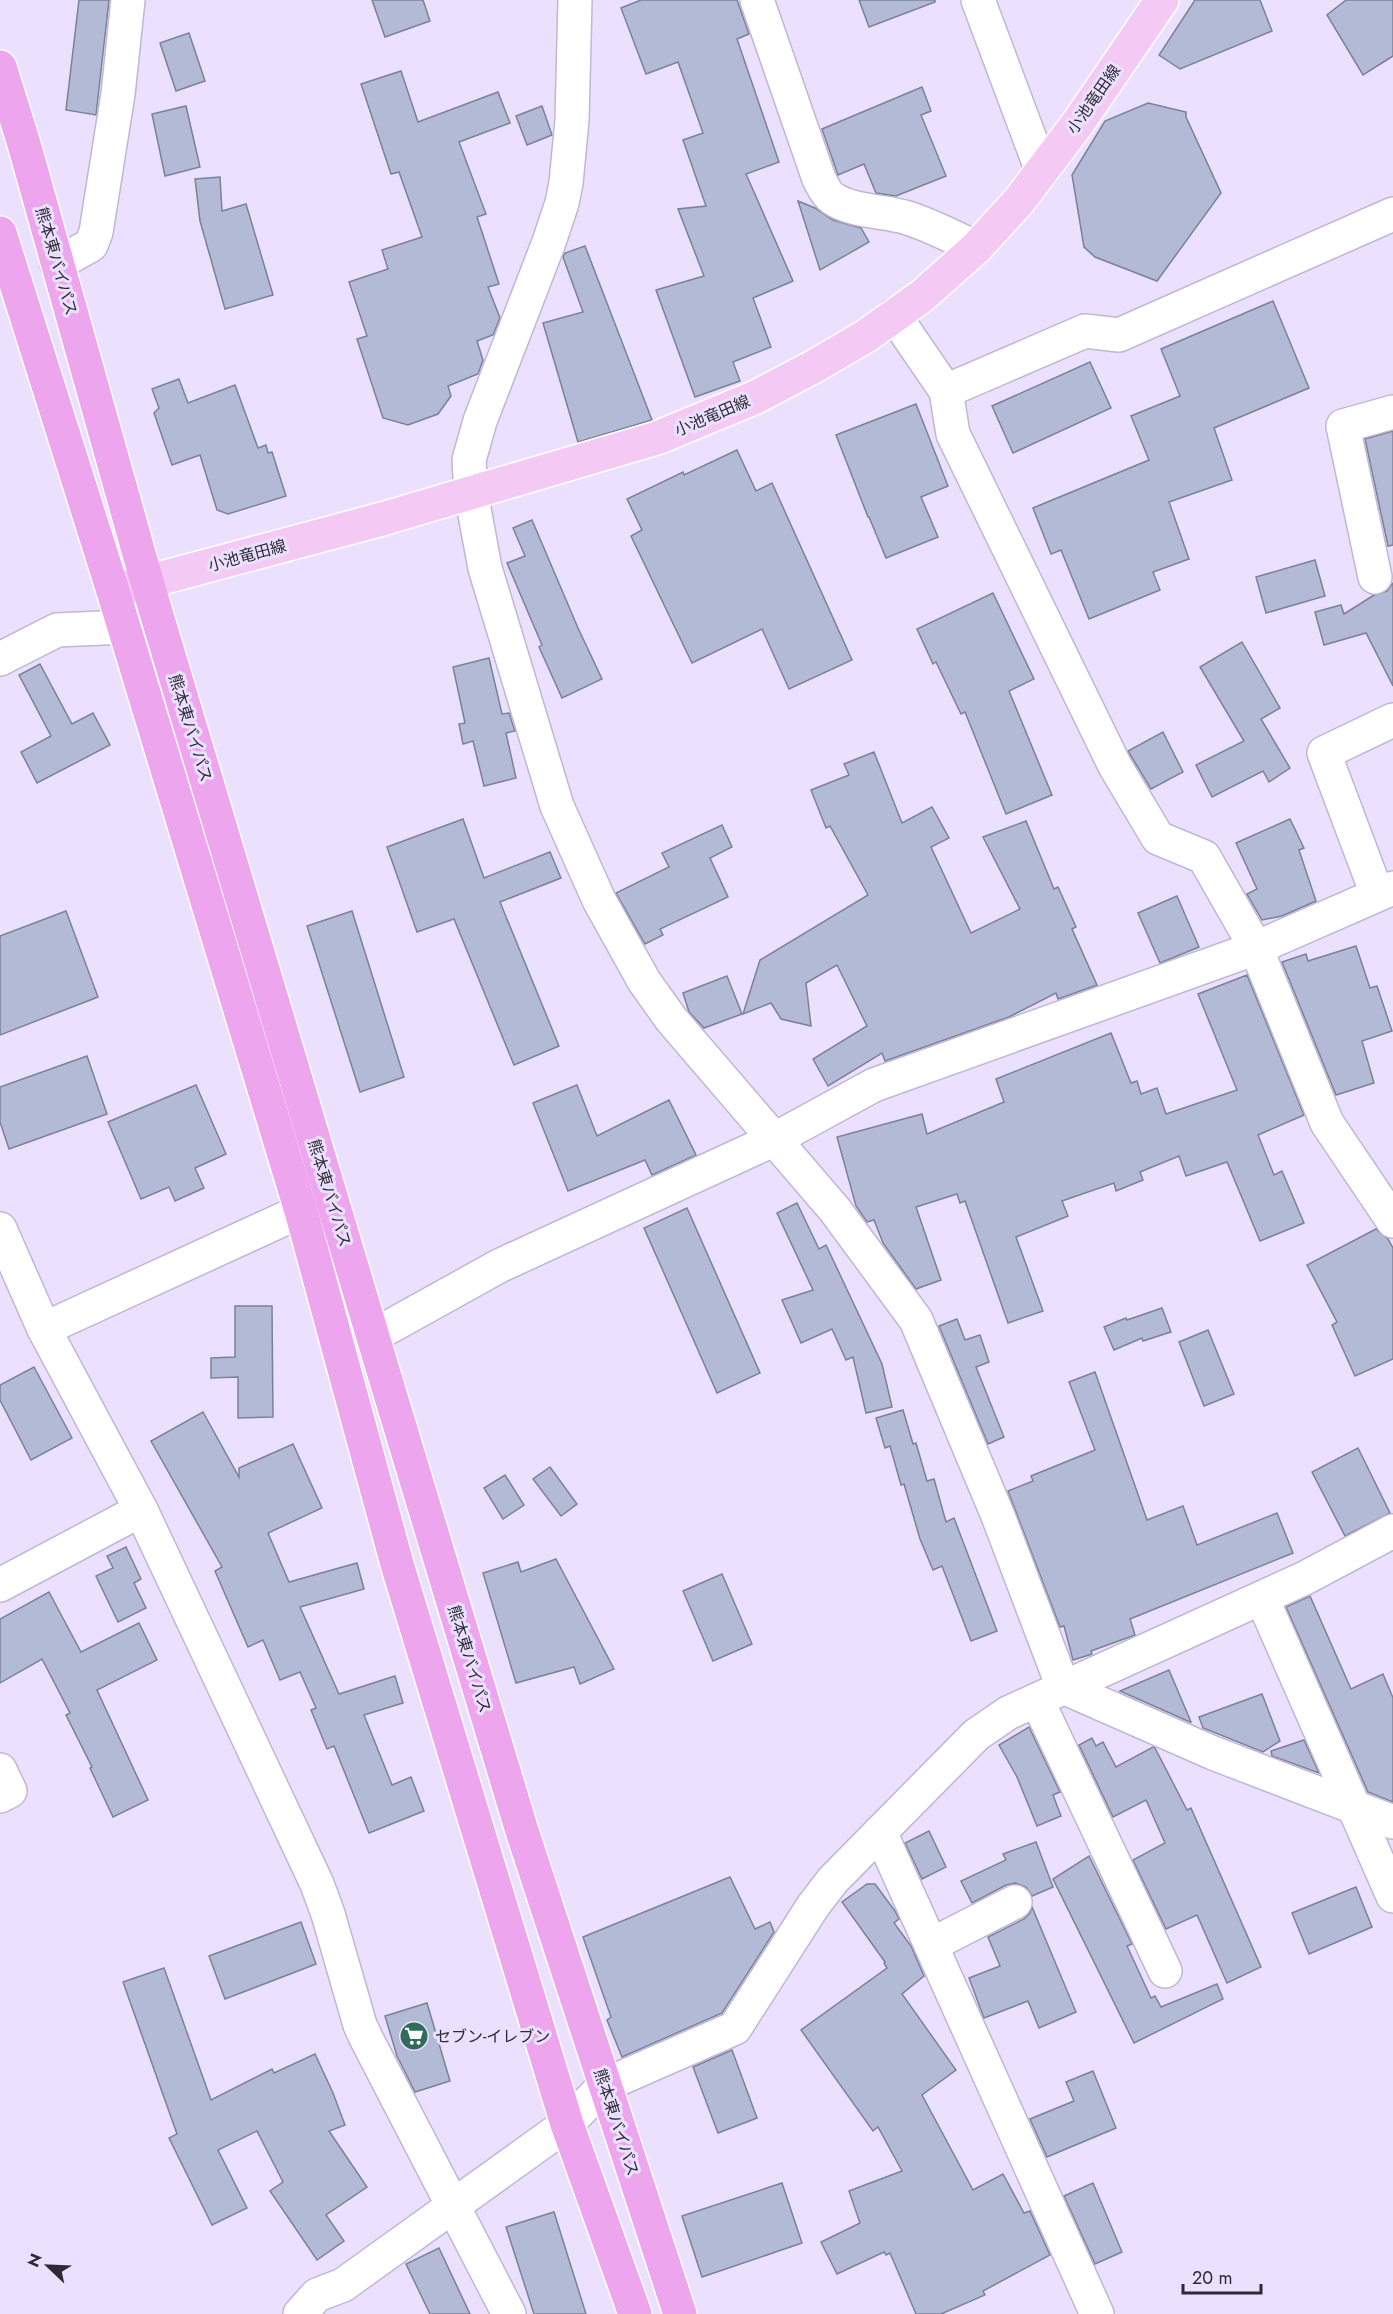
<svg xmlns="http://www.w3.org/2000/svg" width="1393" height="2314" font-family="Jost,'Noto Sans JP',sans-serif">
  <rect width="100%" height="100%" fill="#ebe1ff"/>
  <g fill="#b3bad6" stroke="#7a819b" stroke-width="1.5">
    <path d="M 79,0 L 109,0 L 96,115 L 66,110 Z"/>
    <path d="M 372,0 L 423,0 L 430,21 L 385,37 Z"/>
    <path d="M 641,0 L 737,0 L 749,34 L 737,39 L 779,162 L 746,174 L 793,281 L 753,298 L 771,347 L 733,362 L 740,381 L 695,397 L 656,290 L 704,276 L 678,209 L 706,206 L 683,140 L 703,133 L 678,62 L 646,74 L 621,8 Z"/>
    <path d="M 859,0 L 935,0 L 935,2 L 869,27 Z"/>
    <path d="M 1195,0 L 1260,0 L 1272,31 L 1180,69 L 1159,55 Z"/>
    <path d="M 1346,0 L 1393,0 L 1393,56 L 1363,75 L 1327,15 Z"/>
    <path d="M 189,33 L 205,81 L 176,91 L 160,43 Z"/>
    <path d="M 401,71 L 418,122 L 498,92 L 510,123 L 459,142 L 486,214 L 477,217 L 499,284 L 488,287 L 500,318 L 493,335 L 477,341 L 483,360 L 478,374 L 448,386 L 451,396 L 438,414 L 408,425 L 383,418 L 357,339 L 367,336 L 349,282 L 388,269 L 382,250 L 422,237 L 399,172 L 391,174 L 361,84 Z"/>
    <path d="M 922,87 L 931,111 L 921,115 L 946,176 L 896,196 L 876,193 L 864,164 L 838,175 L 822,129 Z"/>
    <path d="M 1148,103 L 1186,112 L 1186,117 L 1221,193 L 1157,281 L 1095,257 L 1084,247 L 1072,175 L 1105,121 Z"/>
    <path d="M 186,106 L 200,167 L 165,176 L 152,114 Z"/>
    <path d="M 542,106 L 552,135 L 527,145 L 516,116 Z"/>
    <path d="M 220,177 L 222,211 L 246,204 L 273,295 L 225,309 L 200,221 L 195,179 Z"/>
    <path d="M 798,201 L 815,208 L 833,220 L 861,228 L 869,242 L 820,270 Z"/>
    <path d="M 585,246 L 652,420 L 578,442 L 543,323 L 583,312 L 563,257 L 565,253 Z"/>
    <path d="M 1273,301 L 1309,388 L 1214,428 L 1232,480 L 1169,502 L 1189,559 L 1153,572 L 1160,590 L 1089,619 L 1061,550 L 1051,554 L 1033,508 L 1149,460 L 1131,416 L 1180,396 L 1161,349 Z"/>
    <path d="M 1090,362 L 1111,408 L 1013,453 L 992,406 Z"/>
    <path d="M 179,379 L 188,403 L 235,385 L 258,448 L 266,445 L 268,453 L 272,452 L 286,496 L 228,514 L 217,510 L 200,455 L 172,465 L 154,413 L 159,408 L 152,389 Z"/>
    <path d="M 916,404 L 948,486 L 921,497 L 938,537 L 886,558 L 869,517 L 868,517 L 836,435 Z"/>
    <path d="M 1393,431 L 1393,545 L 1388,546 L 1365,439 Z"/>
    <path d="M 737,450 L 756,491 L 772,483 L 852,660 L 789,689 L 762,629 L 692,663 L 631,536 L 642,530 L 627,499 L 683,472 L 684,475 Z"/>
    <path d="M 532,520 L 578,628 L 602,679 L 562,698 L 539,647 L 542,645 L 507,563 L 525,556 L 513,528 Z"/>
    <path d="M 1315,560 L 1325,596 L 1266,613 L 1256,577 Z"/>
    <path d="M 1393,583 L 1393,686 L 1366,633 L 1324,645 L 1315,612 L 1341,605 L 1344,614 L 1374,595 L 1387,591 Z"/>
    <path d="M 993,593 L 1034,679 L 1009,691 L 1052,795 L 1006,814 L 965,712 L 961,714 L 936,662 L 933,664 L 917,629 Z"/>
    <path d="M 1242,642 L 1280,708 L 1261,719 L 1290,768 L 1269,782 L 1263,771 L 1212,797 L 1196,765 L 1244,741 L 1200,667 Z"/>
    <path d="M 489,658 L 502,714 L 509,713 L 515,731 L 506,733 L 516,778 L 484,786 L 473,741 L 463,744 L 459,724 L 465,723 L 453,667 Z"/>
    <path d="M 40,664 L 72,724 L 93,713 L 110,745 L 37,783 L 21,752 L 51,736 L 19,675 Z"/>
    <path d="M 1163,732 L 1183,772 L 1151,789 L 1128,751 Z"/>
    <path d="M 874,752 L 902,823 L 932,807 L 949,838 L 931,847 L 971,933 L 1020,909 L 983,837 L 1026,821 L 1054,889 L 1058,887 L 1076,927 L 1072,929 L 1097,985 L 1058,999 L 1056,993 L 1009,1017 L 885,1061 L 882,1053 L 828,1086 L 813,1059 L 867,1026 L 837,965 L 806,983 L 811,1026 L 781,1019 L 771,1003 L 743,1014 L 760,960 L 868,895 L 830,826 L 826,828 L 811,790 L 849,775 L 844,764 Z"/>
    <path d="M 463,819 L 484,878 L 550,852 L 561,878 L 500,902 L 559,1046 L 514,1065 L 454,919 L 417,932 L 387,847 Z"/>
    <path d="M 1290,819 L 1304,848 L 1299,850 L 1316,901 L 1282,916 L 1262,920 L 1247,894 L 1257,889 L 1236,843 Z"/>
    <path d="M 722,825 L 732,847 L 710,858 L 728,897 L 660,929 L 663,935 L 645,944 L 616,893 L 669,867 L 662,853 Z"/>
    <path d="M 1177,896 L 1199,947 L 1160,963 L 1138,913 Z"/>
    <path d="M 66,911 L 98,997 L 0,1035 L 0,936 Z"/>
    <path d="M 352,911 L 404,1077 L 360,1092 L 307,926 Z"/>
    <path d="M 1356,946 L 1370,988 L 1377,986 L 1392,1031 L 1362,1041 L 1374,1083 L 1336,1095 L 1282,962 L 1306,954 L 1308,961 Z"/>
    <path d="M 1247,975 L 1304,1115 L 1258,1135 L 1274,1175 L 1282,1171 L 1304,1223 L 1260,1241 L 1227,1162 L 1186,1176 L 1179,1156 L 1140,1172 L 1143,1180 L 1116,1191 L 1114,1183 L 1062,1201 L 1068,1216 L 1016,1237 L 1043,1311 L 1008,1323 L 965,1201 L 960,1203 L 957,1194 L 916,1207 L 941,1280 L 916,1289 L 883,1243 L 874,1220 L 867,1222 L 856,1206 L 837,1137 L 922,1114 L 927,1134 L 1004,1102 L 996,1079 L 1111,1033 L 1131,1083 L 1137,1081 L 1141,1094 L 1157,1088 L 1166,1114 L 1237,1090 L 1198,994 Z"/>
    <path d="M 727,976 L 742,1014 L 704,1028 L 689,1012 L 683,993 Z"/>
    <path d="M 87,1056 L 107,1114 L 9,1149 L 0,1122 L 0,1087 Z"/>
    <path d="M 196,1085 L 226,1154 L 195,1168 L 204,1188 L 175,1201 L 169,1187 L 141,1199 L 108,1122 Z"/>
    <path d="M 577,1085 L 597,1136 L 669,1100 L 696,1155 L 652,1175 L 645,1160 L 568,1191 L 533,1103 Z"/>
    <path d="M 797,1203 L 819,1249 L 826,1245 L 882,1364 L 892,1407 L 866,1413 L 853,1357 L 846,1360 L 832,1329 L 801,1343 L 782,1300 L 813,1290 L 777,1213 Z"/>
    <path d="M 687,1208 L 760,1373 L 717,1393 L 644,1228 Z"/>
    <path d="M 1376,1229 L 1388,1239 L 1393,1248 L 1393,1359 L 1355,1376 L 1332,1325 L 1337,1322 L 1307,1265 Z"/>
    <path d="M 235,1306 L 272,1306 L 273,1417 L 238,1418 L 238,1377 L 211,1378 L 211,1358 L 235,1357 Z"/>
    <path d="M 1162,1308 L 1171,1332 L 1143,1341 L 1142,1338 L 1114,1350 L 1104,1327 L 1126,1318 L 1127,1320 Z"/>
    <path d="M 957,1319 L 965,1340 L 980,1335 L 989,1362 L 976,1367 L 1004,1437 L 988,1444 L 939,1326 Z"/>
    <path d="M 1208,1330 L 1234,1394 L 1204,1406 L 1179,1342 Z"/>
    <path d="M 34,1367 L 72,1438 L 31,1460 L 0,1400 L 0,1385 Z"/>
    <path d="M 1095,1372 L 1147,1520 L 1183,1506 L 1197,1545 L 1277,1513 L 1293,1553 L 1130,1619 L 1135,1635 L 1091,1651 L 1092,1654 L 1089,1655 L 1073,1660 L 1064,1626 L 1060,1627 L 1008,1491 L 1033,1481 L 1031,1476 L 1095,1450 L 1069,1382 Z"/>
    <path d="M 903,1410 L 913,1444 L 916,1443 L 927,1481 L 934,1479 L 946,1522 L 954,1518 L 997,1631 L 971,1641 L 942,1566 L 933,1570 L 920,1539 L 904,1484 L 901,1485 L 890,1446 L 885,1448 L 876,1418 Z"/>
    <path d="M 203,1412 L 239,1477 L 239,1468 L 293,1444 L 322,1508 L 268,1533 L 289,1582 L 357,1563 L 364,1589 L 300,1607 L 339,1694 L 395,1676 L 403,1703 L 364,1715 L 392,1785 L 411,1777 L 424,1811 L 369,1833 L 334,1746 L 327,1749 L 311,1710 L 316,1708 L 300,1672 L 280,1680 L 263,1640 L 248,1647 L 215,1571 L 222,1567 L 151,1441 Z"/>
    <path d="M 1358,1448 L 1390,1513 L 1345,1536 L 1312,1472 Z"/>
    <path d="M 550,1467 L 577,1504 L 561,1516 L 533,1479 Z"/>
    <path d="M 505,1475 L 524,1505 L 503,1519 L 484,1488 Z"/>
    <path d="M 126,1547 L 141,1579 L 134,1583 L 146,1608 L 118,1622 L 96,1576 L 113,1568 L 107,1556 Z"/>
    <path d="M 556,1559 L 614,1669 L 580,1684 L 574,1667 L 516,1683 L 483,1573 L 518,1562 L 521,1572 Z"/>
    <path d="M 722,1574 L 752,1644 L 713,1661 L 683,1591 Z"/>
    <path d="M 49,1592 L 81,1652 L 139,1623 L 157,1660 L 97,1690 L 148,1800 L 113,1817 L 90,1768 L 92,1767 L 66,1715 L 70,1713 L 42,1659 L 0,1683 L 0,1619 Z"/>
    <path d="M 1310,1596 L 1351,1689 L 1383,1674 L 1393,1698 L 1393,1802 L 1368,1792 L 1286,1607 Z"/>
    <path d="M 1169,1670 L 1191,1722 L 1190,1722 L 1120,1691 Z"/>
    <path d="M 1262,1694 L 1280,1741 L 1263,1752 L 1203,1728 L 1199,1717 Z"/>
    <path d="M 1029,1727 L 1060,1792 L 1053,1795 L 1061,1816 L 1037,1826 L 1017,1777 L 999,1745 Z"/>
    <path d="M 1092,1738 L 1096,1746 L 1103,1742 L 1116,1767 L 1153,1747 L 1155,1748 L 1187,1810 L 1191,1808 L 1261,1967 L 1227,1983 L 1197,1915 L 1166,1929 L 1133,1860 L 1165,1843 L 1146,1800 L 1113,1817 L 1079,1745 Z"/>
    <path d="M 1304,1740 L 1319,1773 L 1272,1756 L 1271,1751 Z"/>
    <path d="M 929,1831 L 946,1867 L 922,1879 L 905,1843 Z"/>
    <path d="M 1036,1842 L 1053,1887 L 1032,1896 L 1026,1887 L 1015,1883 L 1006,1885 L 972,1903 L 961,1881 L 1006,1860 L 1003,1854 Z"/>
    <path d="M 1089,1856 L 1132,1944 L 1127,1946 L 1151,1998 L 1155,1996 L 1161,2007 L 1217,1984 L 1223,1999 L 1134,2043 L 1053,1879 Z"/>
    <path d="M 730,1877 L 755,1929 L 770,1922 L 774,1932 L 722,2013 L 622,2057 L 607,2020 L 611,2017 L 583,1937 Z"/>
    <path d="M 867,1884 L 875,1884 L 895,1911 L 899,1919 L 894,1923 L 911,1946 L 924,1976 L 902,1994 L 956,2070 L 922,2095 L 973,2190 L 1003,2174 L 1024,2213 L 1030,2211 L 1050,2255 L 983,2291 L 985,2295 L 941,2314 L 916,2314 L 890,2253 L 886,2255 L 884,2252 L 837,2274 L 821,2242 L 860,2223 L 849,2191 L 902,2171 L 878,2127 L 873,2131 L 801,2030 L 887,1968 L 884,1963 L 885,1962 L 842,1902 Z"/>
    <path d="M 1356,1887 L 1372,1927 L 1309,1954 L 1292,1913 Z"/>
    <path d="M 1032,1907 L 1076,2012 L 1039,2028 L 1028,2001 L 984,2018 L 969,1978 L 1000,1966 L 988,1937 L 1024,1919 L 1030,1913 Z"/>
    <path d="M 301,1922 L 316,1964 L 225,1999 L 209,1956 Z"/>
    <path d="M 164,1968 L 211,2100 L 272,2069 L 274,2073 L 315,2054 L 333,2093 L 345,2125 L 329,2131 L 367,2187 L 326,2215 L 344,2241 L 317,2260 L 270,2191 L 283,2182 L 257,2131 L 218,2150 L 247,2208 L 212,2225 L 169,2138 L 177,2134 L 123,1982 Z"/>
    <path d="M 427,2003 L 450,2081 L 415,2092 L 397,2056 L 385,2016 Z"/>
    <path d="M 732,2050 L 757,2118 L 718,2133 L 693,2067 Z"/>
    <path d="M 1093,2071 L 1116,2128 L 1047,2157 L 1030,2119 L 1074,2101 L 1066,2082 Z"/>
    <path d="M 782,2183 L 802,2243 L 702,2277 L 682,2216 Z"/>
    <path d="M 1093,2183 L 1122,2252 L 1095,2264 L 1064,2196 Z"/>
    <path d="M 554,2212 L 586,2314 L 534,2314 L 506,2227 Z"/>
    <path d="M 439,2248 L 470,2314 L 430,2314 L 406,2264 Z"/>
  </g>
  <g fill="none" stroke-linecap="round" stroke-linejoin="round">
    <g stroke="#c0b7d3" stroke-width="36">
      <g id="minor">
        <path d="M 575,0 L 572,120 L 566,183 L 562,203 L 549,242 L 480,421 L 469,460 L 471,493 L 485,568 L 557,806 L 599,900 L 644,981 L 671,1019 L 835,1210 L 916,1320 L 998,1516 L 1063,1687 L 1213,1753 L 1393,1822"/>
        <path d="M 757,0 L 819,179 C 823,186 826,194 832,198 C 851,212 886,211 908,218 C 932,226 954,237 976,248"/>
        <path d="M 978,0 L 1042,171"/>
        <path d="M 57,264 L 91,245 L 96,232 L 118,94 L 128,0"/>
        <path d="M 894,315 L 946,391 L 953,434 L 1115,766 L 1158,838 L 1204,857 L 1256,948 L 1327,1123 L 1393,1221"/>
        <path d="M 946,391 L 1085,331 L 1119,335 L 1393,214"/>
        <path d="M 1375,577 L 1343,426 L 1393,412"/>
        <path d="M 0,659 L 57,630 L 124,627"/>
        <path d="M 1377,894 L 1324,753 L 1393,720"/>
        <path d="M 0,1229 L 44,1329 L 141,1510 L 317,1884 L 328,1914 L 360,2025 L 367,2040 L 509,2314"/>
        <path d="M 44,1329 L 301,1211"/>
        <path d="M 373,1336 L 499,1266 L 775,1139 L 874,1085 L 1256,948 L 1393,888"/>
        <path d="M 0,1585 L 141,1510"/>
        <path d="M 1262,1598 L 1393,1896"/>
        <path d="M 1037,1700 L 1165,1971"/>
        <path d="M 0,1770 L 10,1791 L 0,1796"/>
        <path d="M 880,1832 L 1097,2314"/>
        <path d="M 931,1945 L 1015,1902"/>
        <path d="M 300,2314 L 317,2295 L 343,2285 L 567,2124 L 605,2085 L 735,2028 L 813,1906 L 833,1880 L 976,1735 L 1008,1713 L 1305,1578 L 1393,1531"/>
      </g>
    </g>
    <g stroke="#fff" stroke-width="36">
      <path id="major" d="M 113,591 L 382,519 L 657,438 L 756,397 L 813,367 L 866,336 L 922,296 L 976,248 L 1019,201 L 1078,123 L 1162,0"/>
    </g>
    <g stroke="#fff" stroke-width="36">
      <g id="highway">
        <path d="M 0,67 L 24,144 L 147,582 L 388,1387 L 522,1831 L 680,2314"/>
        <path d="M 0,233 L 113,591 L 301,1211 L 397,1564 L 567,2124 L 635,2314"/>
      </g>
    </g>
    <use href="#minor" stroke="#fff" stroke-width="33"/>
    <use href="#major" stroke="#f4c9f4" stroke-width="33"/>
    <use href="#highway" stroke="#eda5ed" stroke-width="33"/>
  </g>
  <defs>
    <g id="supermarket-disc" transform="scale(1.5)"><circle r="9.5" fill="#306d59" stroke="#ebe1ff"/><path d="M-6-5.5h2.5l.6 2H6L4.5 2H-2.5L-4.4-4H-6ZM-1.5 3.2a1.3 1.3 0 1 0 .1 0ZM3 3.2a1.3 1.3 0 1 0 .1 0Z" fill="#fff"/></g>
  </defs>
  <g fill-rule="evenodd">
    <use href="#supermarket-disc" x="414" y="2036"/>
  </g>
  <g text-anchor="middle" stroke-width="6" stroke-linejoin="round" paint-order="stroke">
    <g font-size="16" fill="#2e2a35" stroke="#ebe1ff">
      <text transform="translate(1093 99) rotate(-55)" y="6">小池竜田線</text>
      <text transform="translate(57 261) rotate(74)" y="6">熊本東バイパス</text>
      <text transform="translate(712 415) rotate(-23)" y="6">小池竜田線</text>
      <text transform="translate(247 555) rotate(-15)" y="6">小池竜田線</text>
      <text transform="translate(191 728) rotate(73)" y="6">熊本東バイパス</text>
      <text transform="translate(330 1193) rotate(73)" y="6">熊本東バイパス</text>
      <text transform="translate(470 1659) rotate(73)" y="6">熊本東バイパス</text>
      <text transform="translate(617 2122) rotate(72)" y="6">熊本東バイパス</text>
    </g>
    <g font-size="16" fill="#2e2a35" stroke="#ebe1ff" text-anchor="start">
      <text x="435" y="2042">セブン-イレブン</text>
    </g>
  </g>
  <g transform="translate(48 2266) rotate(293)" stroke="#ebe1ff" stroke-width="4.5" paint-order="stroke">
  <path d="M0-4.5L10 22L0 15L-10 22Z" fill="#2e2a35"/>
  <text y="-9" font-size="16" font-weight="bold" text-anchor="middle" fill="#2e2a35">N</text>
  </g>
  <path d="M1183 2284v9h78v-9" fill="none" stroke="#2e2a35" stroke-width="3"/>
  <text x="1192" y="2284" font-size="18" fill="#2e2a35" stroke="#ebe1ff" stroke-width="4.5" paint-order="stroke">20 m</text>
</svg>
